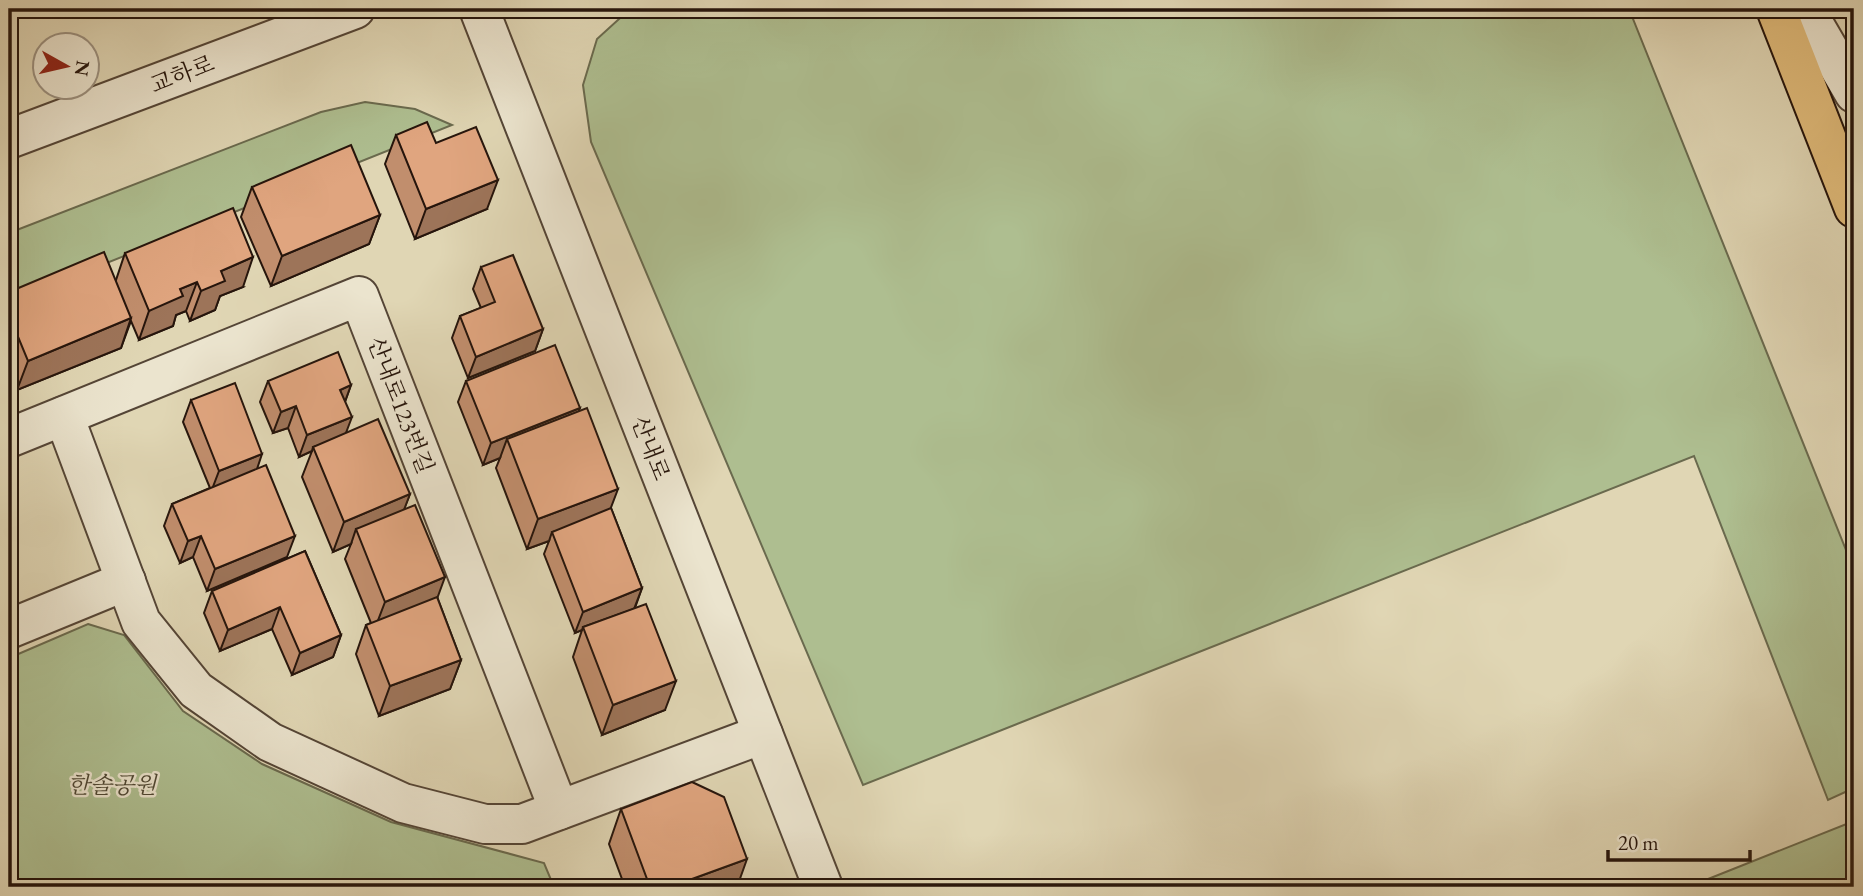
<svg xmlns="http://www.w3.org/2000/svg" width="1863" height="896" font-family="'EB Garamond','Noto Serif KR',serif">
  <rect width="100%" height="100%" fill="#e0d6b4"/>
  <filter id="stains"><feTurbulence type="fractalNoise" baseFrequency=".00286" numOctaves="4"/><feColorMatrix values="0 0 0 0 .2 0 0 0 0 .09 0 0 0 0 .02 0 0 0 .5 -.17"/></filter>
  <radialGradient id="worn" r=".72"><stop offset=".6" stop-color="#630" stop-opacity="0"/><stop offset="1" stop-color="#630" stop-opacity=".3"/></radialGradient>
  <g fill="#aebe90" stroke="#6a6a4e" stroke-width="2">
    <path d="M 630,9 L 1629,9 L 1854,570 L 1854,788 L 1828,800 L 1694,456 L 863,785 L 591,142 L 583,85 L 597,39 Z"/>
    <path d="M 365,102 L 415,109 L 452,125 L 9,302 L 9,233 L 321,112 Z"/>
    <path d="M 88,624 L 124,635 L 183,711 L 262,764 L 391,822 L 544,863 L 554,887 L 9,887 L 9,658 Z"/>
    <path d="M 1854,821 L 1854,887 L 1688,887 Z"/>
  </g>
  <g fill="none" stroke-linecap="round" stroke-linejoin="round">
    <g stroke="#544536" stroke-width="42">
      <g id="minor">
        <path d="M 479,9 L 823,887"/>
        <path d="M 1805,9 L 1854,93"/>
        <path d="M 9,139 L 355,9"/>
        <path d="M 64,416 L 141,622 L 196,690 L 270,742 L 403,803 L 485,824 L 522,824 L 763,734"/>
        <path d="M 9,438 L 359,296 L 559,810"/>
        <path d="M 9,629 L 126,581"/>
      </g>
    </g>
    <g stroke="#26150c" stroke-width="42">
      <path id="major" d="M 1776,9 L 1854,208"/>
    </g>
    <use href="#minor" stroke="#ebe4ce" stroke-width="38"/>
    <use href="#major" stroke="#e0bb7a" stroke-width="38"/>
  </g>
  <g fill="#c18e6d" stroke="#26150c" stroke-width="2">
    <path d="M 396,135 L 487,209 L 415,239 L 385,164 Z"/>
    <path d="M 252,187 L 380,215 L 369,244 L 271,286 L 241,217 Z"/>
    <path d="M 125,253 L 243,287 L 220,296 L 215,310 L 190,321 L 186,311 L 176,315 L 173,326 L 139,340 L 131,321 L 121,348 L 17,390 L 9,370 L 9,292 L 116,280 Z"/>
    <path d="M 481,267 L 543,329 L 535,351 L 468,378 L 452,338 L 460,316 L 481,308 L 473,289 Z"/>
    <path d="M 268,381 L 351,385 L 345,402 L 346,433 L 410,494 L 404,509 L 461,660 L 450,689 L 379,716 L 356,654 L 366,625 L 371,623 L 345,559 L 351,544 L 333,552 L 302,477 L 312,451 L 299,457 L 288,428 L 273,433 L 260,402 Z"/>
    <path d="M 466,381 L 579,411 L 611,508 L 642,588 L 635,608 L 665,710 L 602,735 L 573,657 L 582,630 L 575,633 L 544,554 L 549,541 L 527,549 L 496,468 L 500,458 L 483,465 L 458,402 Z"/>
    <path d="M 191,400 L 257,468 L 287,557 L 207,591 L 193,557 L 180,563 L 164,526 L 172,504 L 210,488 L 183,422 Z"/>
    <path d="M 305,551 L 341,635 L 333,657 L 292,675 L 272,629 L 220,651 L 204,613 L 212,591 Z"/>
    <path d="M 621,809 L 737,887 L 625,887 L 609,844 Z"/>
  </g>
  <g fill="#9d7459" stroke="#26150c" stroke-width="2">
    <path d="M 498,180 L 487,209 L 415,239 L 426,209 Z"/>
    <path d="M 380,215 L 369,244 L 271,286 L 282,256 Z"/>
    <path d="M 253,257 L 243,287 L 220,296 L 215,310 L 190,321 L 201,291 L 221,271 Z"/>
    <path d="M 197,282 L 186,311 L 176,315 L 173,326 L 139,340 L 149,311 L 180,289 Z"/>
    <path d="M 131,318 L 121,348 L 17,390 L 28,361 Z"/>
    <path d="M 543,329 L 535,351 L 468,378 L 476,357 Z"/>
    <path d="M 351,385 L 343,407 L 340,390 Z"/>
    <path d="M 296,406 L 288,428 L 273,433 L 281,412 Z"/>
    <path d="M 580,408 L 572,430 L 507,439 L 500,458 L 483,465 L 491,443 Z"/>
    <path d="M 352,417 L 344,438 L 313,447 L 312,451 L 299,457 L 307,435 Z"/>
    <path d="M 262,454 L 255,475 L 211,492 L 219,471 Z"/>
    <path d="M 618,489 L 607,518 L 552,532 L 549,541 L 527,549 L 538,519 Z"/>
    <path d="M 410,494 L 399,523 L 356,529 L 351,544 L 333,552 L 344,522 Z"/>
    <path d="M 201,536 L 193,557 L 180,563 L 188,541 Z"/>
    <path d="M 295,536 L 287,557 L 207,591 L 215,569 Z"/>
    <path d="M 445,577 L 434,607 L 374,631 L 385,602 Z"/>
    <path d="M 642,588 L 634,609 L 583,627 L 582,630 L 575,633 L 583,612 Z"/>
    <path d="M 280,607 L 272,629 L 220,651 L 228,630 Z"/>
    <path d="M 341,635 L 333,657 L 292,675 L 300,653 Z"/>
    <path d="M 461,660 L 450,689 L 379,716 L 390,686 Z"/>
    <path d="M 676,681 L 665,710 L 602,735 L 613,705 Z"/>
    <path d="M 747,859 L 737,887 L 670,887 Z"/>
  </g>
  <g fill="#e0a57f" stroke="#26150c" stroke-width="2">
    <path d="M 427,122 L 436,143 L 476,127 L 498,180 L 426,209 L 396,135 Z"/>
    <path d="M 351,145 L 380,215 L 282,256 L 252,187 Z"/>
    <path d="M 233,208 L 253,257 L 221,271 L 225,281 L 201,291 L 197,282 L 180,289 L 183,296 L 149,311 L 125,253 Z"/>
    <path d="M 104,252 L 131,318 L 28,361 L 9,315 L 9,292 Z"/>
    <path d="M 513,255 L 543,329 L 476,357 L 460,316 L 495,302 L 481,267 Z"/>
    <path d="M 555,345 L 580,408 L 491,443 L 466,381 Z"/>
    <path d="M 338,352 L 351,385 L 340,390 L 352,417 L 307,435 L 296,406 L 281,412 L 268,381 Z"/>
    <path d="M 235,383 L 262,454 L 219,471 L 191,400 Z"/>
    <path d="M 587,408 L 618,489 L 538,519 L 507,439 Z"/>
    <path d="M 378,419 L 410,494 L 344,522 L 313,447 Z"/>
    <path d="M 266,465 L 295,536 L 215,569 L 201,536 L 188,541 L 172,504 Z"/>
    <path d="M 415,505 L 445,577 L 385,602 L 356,529 Z"/>
    <path d="M 611,508 L 642,588 L 583,612 L 552,532 Z"/>
    <path d="M 305,551 L 341,635 L 300,653 L 280,607 L 228,630 L 212,591 Z"/>
    <path d="M 437,597 L 461,660 L 390,686 L 366,625 Z"/>
    <path d="M 646,604 L 676,681 L 613,705 L 583,627 Z"/>
    <path d="M 692,782 L 724,797 L 747,859 L 670,887 L 650,887 L 621,809 Z"/>
  </g>
  <g text-anchor="middle" stroke-width="5" stroke-linejoin="round" paint-order="stroke">
    <g font-size="23" fill="#26150c" stroke="#ebe4ce">
      <text transform="translate(182 74) rotate(-21)" y="8">교하로</text>
      <text transform="translate(401 405) rotate(69)" y="8">산내로123번길</text>
      <text transform="translate(651 448) rotate(69)" y="8">산내로</text>
    </g>
    <g font-size="23" font-style="italic" fill="#4f4834" stroke="#ebe4ce">
      <text x="112" y="793">한솔공원</text>
    </g>
  </g>
  <rect width="1863" height="896" fill="none" stroke="#e0d6b4" stroke-width="35"/>
  <rect x="10" y="10" width="1842" height="875" fill="none" stroke="#26150c" stroke-width="3.5"/>
  <rect x="18" y="18" width="1828" height="861" fill="none" stroke="#26150c" stroke-width="2"/>
  <g transform="translate(66 66) rotate(98)"><circle r="33" fill="#ebe4ce" stroke="#9c9180" stroke-width="2"/>
  <path d="M0-5L12 26L0 18L-12 26Z" fill="#8f2418"/>
  <text y="-10" font-size="19" font-weight="bold" text-anchor="middle" fill="#26150c">N</text>
  </g>
  <path d="M1608 850v10h142v-10" fill="none" stroke="#26150c" stroke-width="3.5"/>
  <text x="1618" y="850" font-size="21" fill="#26150c" stroke="#ebe4ce" stroke-width="5" paint-order="stroke">20 m</text>
  <rect width="100%" height="100%" filter="url(#stains)"/>
  <rect width="100%" height="100%" fill="url(#worn)"/>
</svg>
